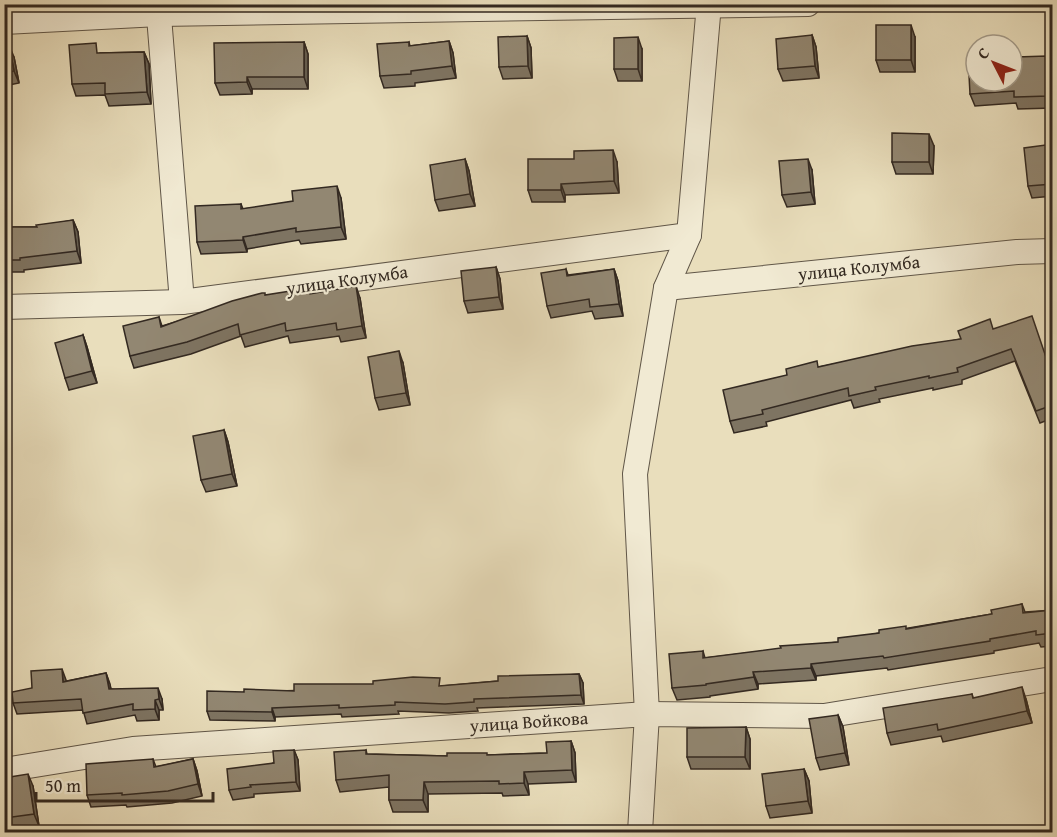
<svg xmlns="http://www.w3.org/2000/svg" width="1057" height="837" font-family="'Gentium Book Plus',serif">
  <rect width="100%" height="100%" fill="#e9debc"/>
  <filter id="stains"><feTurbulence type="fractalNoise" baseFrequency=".00333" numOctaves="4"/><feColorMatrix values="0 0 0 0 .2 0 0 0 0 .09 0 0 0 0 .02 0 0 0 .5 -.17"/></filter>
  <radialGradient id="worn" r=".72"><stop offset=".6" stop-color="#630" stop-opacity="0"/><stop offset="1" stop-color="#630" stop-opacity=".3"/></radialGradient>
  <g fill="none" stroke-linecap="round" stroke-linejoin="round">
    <g stroke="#605648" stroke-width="26">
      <g id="minor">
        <path d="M 158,4 L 182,302"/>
        <path d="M 4,22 L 159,14 L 808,4"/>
        <path d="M 666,288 L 1017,252 L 1052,251"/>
        <path d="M 4,307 L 182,302 L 689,235"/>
        <path d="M 4,770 L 133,749 L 647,714 L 824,716 L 1052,679"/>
        <path d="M 640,832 L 647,714 L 635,474 L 666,288 L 689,235 L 709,4"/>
      </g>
    </g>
    <use href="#minor" stroke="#f1ead3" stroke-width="24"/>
  </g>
  <g fill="#7e7462" stroke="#332921" stroke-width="1.5">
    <path d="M 38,4 L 65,4 L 65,5 L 38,6 Z"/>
    <path d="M 812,35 L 816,47 L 819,78 L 783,81 L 778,69 Z"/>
    <path d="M 527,36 L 531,48 L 532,78 L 503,79 L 499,67 Z"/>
    <path d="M 915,37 L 915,72 L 880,72 L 876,60 Z"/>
    <path d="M 449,41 L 453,53 L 456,78 L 415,83 L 415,86 L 384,88 L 380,76 L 409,42 L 410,46 Z"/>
    <path d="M 304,42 L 308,54 L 308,89 L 252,89 L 252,94 L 220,95 L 215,83 Z"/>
    <path d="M 4,46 L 14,57 L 19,83 L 4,86 Z"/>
    <path d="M 642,49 L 642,81 L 618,81 L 614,69 Z"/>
    <path d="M 144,52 L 149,64 L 151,104 L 109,106 L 105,95 L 76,96 L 72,84 L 100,53 Z"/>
    <path d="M 1052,68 L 1053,108 L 1018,109 L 1016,103 L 975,106 L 970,94 Z"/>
    <path d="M 1053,144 L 1053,196 L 1032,198 L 1028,186 Z"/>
    <path d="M 934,146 L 933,174 L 896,174 L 892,162 Z"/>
    <path d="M 465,159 L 469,171 L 475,206 L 439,211 L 435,200 Z"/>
    <path d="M 617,162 L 619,193 L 565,195 L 565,202 L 532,202 L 528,190 Z"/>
    <path d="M 812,170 L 815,204 L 787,207 L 782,195 Z"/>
    <path d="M 341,198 L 346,239 L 301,244 L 299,240 L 247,249 L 247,252 L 201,254 L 197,242 L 241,204 L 243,209 Z"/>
    <path d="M 73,220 L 78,232 L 81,263 L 24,270 L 24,272 L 4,272 L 4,227 L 37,227 Z"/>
    <path d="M 496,267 L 500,279 L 503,309 L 468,313 L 464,301 Z"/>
    <path d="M 566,269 L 568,275 L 614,269 L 618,281 L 623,316 L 595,319 L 592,311 L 551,318 L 547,306 Z"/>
    <path d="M 311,293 L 360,298 L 366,338 L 341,342 L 339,336 L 290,343 L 288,336 L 245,347 L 241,336 L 191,354 L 134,368 L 130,356 L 159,317 L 162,326 L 266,295 Z"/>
    <path d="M 993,329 L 1049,366 L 1053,366 L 1053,418 L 1040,423 L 1015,361 L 962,380 L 962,384 L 933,390 L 933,388 L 879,399 L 880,402 L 854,408 L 851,400 L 766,422 L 767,426 L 734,433 L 730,421 L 787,375 L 819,367 L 961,339 Z"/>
    <path d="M 83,335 L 87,347 L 97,383 L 69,390 L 65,378 Z"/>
    <path d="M 403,363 L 410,405 L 379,410 L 375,398 Z"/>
    <path d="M 224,430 L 228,442 L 237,486 L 206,492 L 201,480 Z"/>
    <path d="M 1022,604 L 1025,612 L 1053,610 L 1053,646 L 1041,647 L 1039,643 L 994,651 L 994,653 L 888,670 L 887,668 L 816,676 L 816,680 L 758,684 L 758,689 L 710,696 L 710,697 L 677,700 L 672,688 L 703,651 L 705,658 L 838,642 L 879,633 L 992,614 Z"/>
    <path d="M 106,673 L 111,689 L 162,699 L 163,710 L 159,710 L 159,720 L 137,721 L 135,715 L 87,724 L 83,710 L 17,714 L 13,703 L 32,688 Z"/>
    <path d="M 579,674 L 583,683 L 584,704 L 477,708 L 478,711 L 449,713 L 398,711 L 399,714 L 342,717 L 341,714 L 275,717 L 275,721 L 210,720 L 207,711 L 244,692 L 442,686 Z"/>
    <path d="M 972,694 L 973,698 L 1026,699 L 1032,723 L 943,742 L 941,736 L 891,745 L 887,733 Z"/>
    <path d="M 838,715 L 843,727 L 849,765 L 820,770 L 816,758 Z"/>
    <path d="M 746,727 L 750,739 L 750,769 L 691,769 L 687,757 Z"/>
    <path d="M 571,741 L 575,753 L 576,782 L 528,784 L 529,795 L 503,796 L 502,793 L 428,794 L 428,812 L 393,812 L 389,800 L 389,787 L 340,792 L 336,780 L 366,750 L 367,754 L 447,756 L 488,755 L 547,753 Z"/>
    <path d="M 294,750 L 298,760 L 300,791 L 254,794 L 254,797 L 233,800 L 229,790 Z"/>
    <path d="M 153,759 L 156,767 L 193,759 L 197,771 L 202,796 L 172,803 L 127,807 L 126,805 L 91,807 L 87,795 Z"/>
    <path d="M 804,769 L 809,781 L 812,813 L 770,818 L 766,806 Z"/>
    <path d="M 4,778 L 33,786 L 39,826 L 10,830 L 7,822 L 4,822 Z"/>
  </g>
  <g fill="#665e50" stroke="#332921" stroke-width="1.5">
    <path d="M 911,25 L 915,37 L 915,72 L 911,60 Z"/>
    <path d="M 812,35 L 816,47 L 819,78 L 815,66 Z"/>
    <path d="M 527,36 L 531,48 L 532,78 L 528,66 Z"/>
    <path d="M 638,37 L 642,49 L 642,81 L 638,69 Z"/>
    <path d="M 449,41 L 453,53 L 456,78 L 452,66 Z"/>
    <path d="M 304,42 L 308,54 L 308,89 L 304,77 Z"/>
    <path d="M 9,45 L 14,57 L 19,83 L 14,71 Z"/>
    <path d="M 144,52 L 149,64 L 151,104 L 147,92 Z"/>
    <path d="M 1047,56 L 1052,68 L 1053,108 L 1048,96 Z"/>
    <path d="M 247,77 L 252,89 L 252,94 L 247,82 Z"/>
    <path d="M 929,134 L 934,146 L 933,174 L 929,162 Z"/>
    <path d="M 613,150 L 617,162 L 619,193 L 614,181 Z"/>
    <path d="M 465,159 L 469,171 L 475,206 L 470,194 Z"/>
    <path d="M 808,159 L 812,170 L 815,204 L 811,192 Z"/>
    <path d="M 561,184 L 565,195 L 565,202 L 561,190 Z"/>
    <path d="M 337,186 L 341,198 L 346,239 L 341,227 Z"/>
    <path d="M 73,220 L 78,232 L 81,263 L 77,251 Z"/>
    <path d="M 243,237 L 247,249 L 247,252 L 243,240 Z"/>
    <path d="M 496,267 L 500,279 L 503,309 L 499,297 Z"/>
    <path d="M 614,269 L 618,281 L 623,316 L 619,304 Z"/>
    <path d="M 356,286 L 360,298 L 366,338 L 362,326 Z"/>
    <path d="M 83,335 L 87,347 L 97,383 L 92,371 Z"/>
    <path d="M 399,351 L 403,363 L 410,405 L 406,393 Z"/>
    <path d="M 224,430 L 228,442 L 237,486 L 232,474 Z"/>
    <path d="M 811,664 L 816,676 L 816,680 L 811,668 Z"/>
    <path d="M 62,669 L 66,680 L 67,693 L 63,682 Z"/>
    <path d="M 753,672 L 758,684 L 758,689 L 754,677 Z"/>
    <path d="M 106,673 L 110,684 L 113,700 L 109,689 Z"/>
    <path d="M 579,674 L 583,683 L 584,704 L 581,695 Z"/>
    <path d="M 1022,687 L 1026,699 L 1032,723 L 1027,711 Z"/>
    <path d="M 158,688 L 162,699 L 163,710 L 159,699 Z"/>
    <path d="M 155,700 L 159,710 L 159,720 L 155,709 Z"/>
    <path d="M 272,708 L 275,717 L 275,721 L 272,712 Z"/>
    <path d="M 838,715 L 843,727 L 849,765 L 845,753 Z"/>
    <path d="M 746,727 L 750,739 L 750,769 L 745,757 Z"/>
    <path d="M 571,741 L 575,753 L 576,782 L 572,770 Z"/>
    <path d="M 294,750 L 298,760 L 300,791 L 296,782 Z"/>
    <path d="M 193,759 L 197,771 L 202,796 L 198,784 Z"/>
    <path d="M 804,769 L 809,781 L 812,813 L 808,801 Z"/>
    <path d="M 524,772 L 528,784 L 529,795 L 524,783 Z"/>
    <path d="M 28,774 L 33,786 L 39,826 L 34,814 Z"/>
    <path d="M 424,782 L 428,794 L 428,812 L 423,800 Z"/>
  </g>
  <g fill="#928772" stroke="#332921" stroke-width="1.5">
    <rect x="876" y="25" width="35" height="35"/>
    <path d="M 812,35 L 815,66 L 778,69 L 776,39 Z"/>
    <path d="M 527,36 L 528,66 L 499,67 L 498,37 Z"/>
    <path d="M 638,37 L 638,69 L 614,69 L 614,38 Z"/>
    <path d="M 449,41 L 452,66 L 411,71 L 411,74 L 380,76 L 377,44 L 409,42 L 409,46 Z"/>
    <path d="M 304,42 L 304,77 L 247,77 L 247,82 L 215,83 L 214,43 Z"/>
    <path d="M 96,43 L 97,53 L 144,52 L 147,92 L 105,94 L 105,83 L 72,84 L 69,45 Z"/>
    <path d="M 9,45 L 14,71 L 4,73 L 4,46 Z"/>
    <path d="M 968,56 L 976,56 L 976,81 L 1012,81 L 1012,57 L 1047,56 L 1048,96 L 1014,97 L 1014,91 L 970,94 Z"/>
    <path d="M 892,133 L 929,134 L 929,162 L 892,162 Z"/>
    <path d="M 1053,144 L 1053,184 L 1028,186 L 1024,148 Z"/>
    <path d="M 613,150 L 614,181 L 561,184 L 561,190 L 528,190 L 528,159 L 574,159 L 574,151 Z"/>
    <path d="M 465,159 L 470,194 L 435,200 L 430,165 Z"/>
    <path d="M 808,159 L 811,192 L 782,195 L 779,161 Z"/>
    <path d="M 337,186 L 341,227 L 296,232 L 296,228 L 243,237 L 243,240 L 197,242 L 195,206 L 241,204 L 241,209 L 293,201 L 292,191 Z"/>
    <path d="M 73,220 L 77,251 L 20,258 L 20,260 L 4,260 L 4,227 L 37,227 L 36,225 Z"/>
    <path d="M 496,267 L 499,297 L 464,301 L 461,271 Z"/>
    <path d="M 566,269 L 567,276 L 614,269 L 619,304 L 590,307 L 589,299 L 547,306 L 541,273 Z"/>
    <path d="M 356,286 L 362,326 L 337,330 L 336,323 L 286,331 L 285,323 L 240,335 L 238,324 L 187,342 L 130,356 L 123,326 L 159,317 L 161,327 L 232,301 L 262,293 L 265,293 L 265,295 L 309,288 L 310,294 Z"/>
    <path d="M 1032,316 L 1049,366 L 1052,365 L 1053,366 L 1053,405 L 1036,411 L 1011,349 L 957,368 L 958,372 L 929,378 L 929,376 L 875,387 L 876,390 L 849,396 L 848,388 L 762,410 L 763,414 L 730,421 L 723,390 L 787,375 L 786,369 L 817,361 L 818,367 L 912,346 L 961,339 L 958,331 L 990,319 L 993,329 Z"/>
    <path d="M 83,335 L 92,371 L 65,378 L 55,343 Z"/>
    <path d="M 399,351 L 406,393 L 375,398 L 368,357 Z"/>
    <path d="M 224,430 L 232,474 L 201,480 L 193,436 Z"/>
    <path d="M 1022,604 L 1023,613 L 1053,610 L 1053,633 L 1036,635 L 1036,631 L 990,639 L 990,641 L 884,658 L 883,656 L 811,664 L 811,668 L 753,672 L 754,677 L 706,684 L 706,685 L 672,688 L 669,654 L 703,651 L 703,658 L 781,648 L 780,646 L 838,642 L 838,638 L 879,633 L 879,630 L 906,626 L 906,629 L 992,614 L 991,610 Z"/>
    <path d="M 62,669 L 63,682 L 106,673 L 109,689 L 158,688 L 159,699 L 155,700 L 155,709 L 133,710 L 133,704 L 83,713 L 81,699 L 13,703 L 12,692 L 32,688 L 31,671 Z"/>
    <path d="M 579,674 L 581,695 L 474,699 L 474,702 L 445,704 L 395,702 L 395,705 L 339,708 L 339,705 L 272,708 L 272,712 L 207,711 L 207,691 L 244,692 L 244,689 L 294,691 L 294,684 L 373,684 L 373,681 L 413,677 L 440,678 L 439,686 L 498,681 L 498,676 Z"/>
    <path d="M 1022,687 L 1027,711 L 938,730 L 937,724 L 887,733 L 883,708 L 972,694 L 973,698 Z"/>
    <path d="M 838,715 L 845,753 L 816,758 L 809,719 Z"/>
    <path d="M 746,727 L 745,757 L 687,757 L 687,728 Z"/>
    <path d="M 571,741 L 572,770 L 524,772 L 524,783 L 499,784 L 499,781 L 424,782 L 423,800 L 389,800 L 389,775 L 336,780 L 334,752 L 366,750 L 366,754 L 447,756 L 447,753 L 487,753 L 487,755 L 547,753 L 546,742 Z"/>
    <path d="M 294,750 L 296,782 L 250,785 L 251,787 L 229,790 L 227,769 L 274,763 L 273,751 Z"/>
    <path d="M 153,759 L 154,767 L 193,759 L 198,784 L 168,791 L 122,795 L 122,793 L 87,795 L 86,764 Z"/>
    <path d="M 804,769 L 808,801 L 766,806 L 762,774 Z"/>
    <path d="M 28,774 L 34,814 L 5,818 L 4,812 L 4,778 Z"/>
    <path d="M 55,827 L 56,832 L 33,832 L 32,830 Z"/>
  </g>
  <g text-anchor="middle" stroke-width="4.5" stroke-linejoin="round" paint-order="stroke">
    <g font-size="18" fill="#332921" stroke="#f1ead3">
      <text transform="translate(859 268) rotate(-6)" y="6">улица Колумба</text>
      <text transform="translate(347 280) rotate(-8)" y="6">улица Колумба</text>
      <text transform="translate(529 722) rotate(-4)" y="6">улица Войкова</text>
    </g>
  </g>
  <rect width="1057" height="837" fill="none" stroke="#e9debc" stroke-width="24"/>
  <rect x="6" y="6" width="1045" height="825" fill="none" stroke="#332921" stroke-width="3"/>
  <rect x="12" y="12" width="1033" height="813" fill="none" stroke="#332921" stroke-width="1.5"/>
  <g transform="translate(994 63) rotate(312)"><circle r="28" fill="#f1ead3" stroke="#a59d8c" stroke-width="1.5"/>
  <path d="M0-4.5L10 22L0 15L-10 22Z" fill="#8f2418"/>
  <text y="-9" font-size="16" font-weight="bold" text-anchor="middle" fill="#332921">С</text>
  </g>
  <path d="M36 792v9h177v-9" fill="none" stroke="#332921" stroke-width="3"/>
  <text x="45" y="792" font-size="18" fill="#332921" stroke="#f1ead3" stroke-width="4.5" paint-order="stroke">50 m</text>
  <rect width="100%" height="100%" filter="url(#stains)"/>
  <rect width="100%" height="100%" fill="url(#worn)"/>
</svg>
